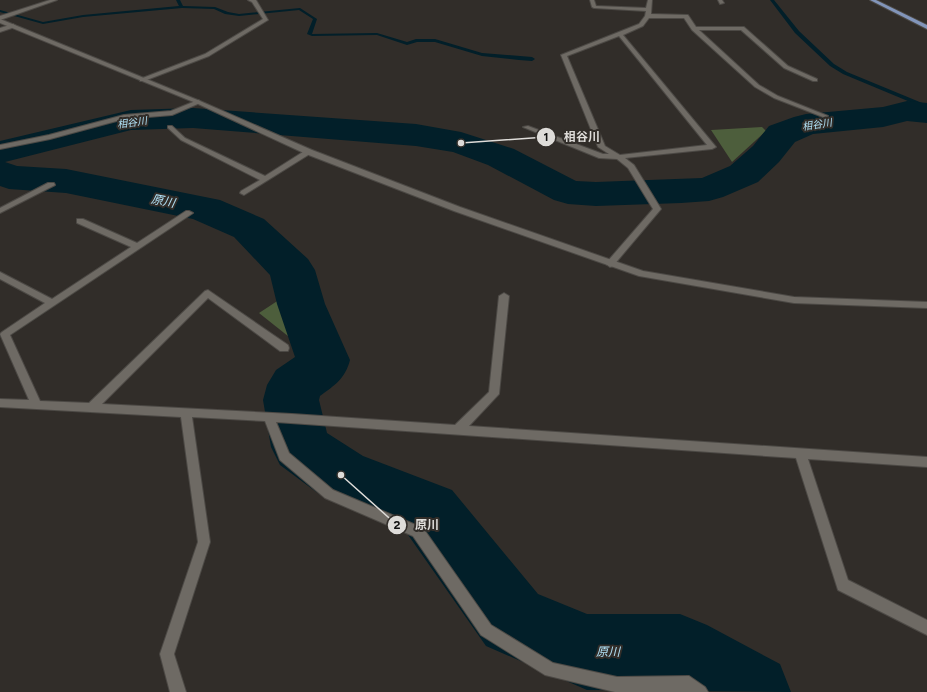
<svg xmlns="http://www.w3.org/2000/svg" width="927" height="692" font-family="Figtree,'Noto Sans JP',sans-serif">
  <rect width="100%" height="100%" fill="#312d29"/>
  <g fill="#4d5e3c">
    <path d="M 762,127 L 766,131 L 732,162 L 711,130 Z"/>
    <path d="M 288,294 L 303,348 L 259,313 Z"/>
  </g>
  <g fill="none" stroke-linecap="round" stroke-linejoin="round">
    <g fill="#021f29" fill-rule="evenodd">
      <path d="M 176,0 L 180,0 L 183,6 L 215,7 L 228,12 L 239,14 L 300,8 L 317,19 L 312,34 L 377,33 L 407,42 L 416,39 L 435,39 L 482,53 L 532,57 L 535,59 L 532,61 L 519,60 L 482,56 L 435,42 L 417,42 L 407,45 L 377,35 L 312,36 L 307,34 L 313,19 L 299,10 L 239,16 L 225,14 L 214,9 L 182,8 L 83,17 L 43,24 L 0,12 L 0,10 L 43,22 L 83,15 L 179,6 Z"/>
      <path d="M 770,0 L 774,0 L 799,31 L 834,64 L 847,72 L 927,105 L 927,109 L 843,74 L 830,66 L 795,33 Z"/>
    </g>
    <path fill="#021f29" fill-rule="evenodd" d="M 907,101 L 927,103 L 927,123 L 907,121 L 883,127 L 813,134 L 795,142 L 779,162 L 758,182 L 723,197 L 709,201 L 681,203 L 596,206 L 568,204 L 554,200 L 488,165 L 453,152 L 416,146 L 193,128 L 131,130 L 5,162 L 17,166 L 66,169 L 205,197 L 220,200 L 264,219 L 308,259 L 315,270 L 325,304 L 350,360 C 345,379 335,385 320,396 L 319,400 L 327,433 L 363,456 L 452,490 L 538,594 L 587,614 L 680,614 L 707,625 L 780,664 L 791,692 L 587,690 L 486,646 L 406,532 L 319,494 L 280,465 L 271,447 L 263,400 L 267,385 L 276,370 L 295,357 L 277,304 L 270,275 L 234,237 L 193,219 L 66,193 L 9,189 L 0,186 L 0,141 L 131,110 L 193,108 L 416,124 L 461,132 L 514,149 L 576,181 L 596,182 L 702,178 L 730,166 L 753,146 L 769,126 L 794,117 L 806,114 L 883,107 Z"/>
    <g stroke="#4c4945" stroke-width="2">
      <g id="street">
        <path d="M 50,0 L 57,0 L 0,20 L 0,16 Z"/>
        <path d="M 248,0 L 256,0 L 268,20 L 209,56 L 144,81 L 140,81 L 140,79 L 205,54 L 263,19 L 252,2 Z"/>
        <path d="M 590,0 L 594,0 L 596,6 L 646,8 L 648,0 L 652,0 L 651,14 L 688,15 L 696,27 L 744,27 L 788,66 L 817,79 L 817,81 L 813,81 L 784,68 L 741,30 L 699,30 L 759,85 L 778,96 L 828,116 L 823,117 L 774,98 L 755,87 L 692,30 L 684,18 L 649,18 L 643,26 L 623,35 L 716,147 L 712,149 L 625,158 L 634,165 L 661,209 L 613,266 L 610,267 L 606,264 L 607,262 L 653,209 L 628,168 L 617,159 L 599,158 L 523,127 L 528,126 L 603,154 L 609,154 L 598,147 L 561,55 L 639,24 L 645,16 L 646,11 L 594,8 L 592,7 ZM 619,36 L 707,145 L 620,155 L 605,146 L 567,56 Z"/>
        <path d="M 718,0 L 722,0 L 724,3 L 720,4 Z"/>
        <path d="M 13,24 L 16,26 L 15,27 L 0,32 L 0,28 Z"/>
        <path d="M 198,100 L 200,101 L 200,103 L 172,115 L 124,119 L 50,139 L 0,149 L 0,145 L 49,135 L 124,115 L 171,111 Z"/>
        <path d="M 168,126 L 172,126 L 185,138 L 265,176 L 306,150 L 312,150 L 313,152 L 244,195 L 240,193 L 241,191 L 260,180 L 181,140 L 168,128 Z"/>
        <path d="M 48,183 L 54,183 L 55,185 L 0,213 L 0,208 Z"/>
        <path d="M 186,211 L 189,211 L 193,213 L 10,335 L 40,401 L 89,403 L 205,291 L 208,290 L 288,345 L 289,348 L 288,351 L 280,351 L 208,298 L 102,404 L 292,414 L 455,425 L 489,392 L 499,296 L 504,293 L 509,296 L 499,394 L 469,426 L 927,457 L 927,467 L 808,459 L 848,580 L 927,620 L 927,635 L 838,590 L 796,458 L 276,422 L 289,453 L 333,490 L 423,528 L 491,625 L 553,663 L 617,677 L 689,676 L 705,687 L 708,692 L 615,692 L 545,675 L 481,635 L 413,536 L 325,498 L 280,460 L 265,421 L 192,417 L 210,542 L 174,654 L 186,692 L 170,692 L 160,654 L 198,542 L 181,417 L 0,407 L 0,399 L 29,400 L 0,334 L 2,332 L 45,303 L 0,279 L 0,272 L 52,299 L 131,247 L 77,223 L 77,219 L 83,219 L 137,243 Z"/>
      </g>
    </g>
    <g stroke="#4c4945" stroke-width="2">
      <path id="secondary" d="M 0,19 L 200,101 L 312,150 L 460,207 L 643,271 L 794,297 L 927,302 L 927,308 L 794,303 L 639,276 L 454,211 L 306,154 L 196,103 L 0,23 Z"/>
    </g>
    <g stroke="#4c4945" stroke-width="2">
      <path id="primary" d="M 870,0 L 876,0 L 927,25 L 927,29 Z"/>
    </g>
    <use href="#street" fill="#6e6a64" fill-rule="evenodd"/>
    <use href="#secondary" fill="#6e6a64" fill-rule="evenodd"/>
    <use href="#primary" fill="#8295ba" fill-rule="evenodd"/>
  </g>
  <g text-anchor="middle" stroke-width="4" stroke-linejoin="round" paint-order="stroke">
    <g font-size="10" font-style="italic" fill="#b1e2f7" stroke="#312d29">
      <text transform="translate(132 122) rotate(-8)" y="4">相谷川</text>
      <text transform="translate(817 124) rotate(-9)" y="4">相谷川</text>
    </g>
    <g font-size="12" font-style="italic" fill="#b1e2f7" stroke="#312d29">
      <text transform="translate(163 201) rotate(11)" y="4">原川</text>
      <text x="608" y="656">原川</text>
    </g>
  </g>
  <path fill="none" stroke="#dedcd9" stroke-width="1.5" d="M461 143L546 137M341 475L397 525"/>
  <g fill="#dedcd9" stroke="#312d29" stroke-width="1.5">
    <circle cx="461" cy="143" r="4"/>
    <circle cx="341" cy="475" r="4"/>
    <circle cx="546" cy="137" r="10"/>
    <circle cx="397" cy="525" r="10"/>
  </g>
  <g font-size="12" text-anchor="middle" font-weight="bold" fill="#111">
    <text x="546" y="141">1</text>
    <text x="397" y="529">2</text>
  </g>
  <g font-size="12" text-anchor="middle" font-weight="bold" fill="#dedcd9" stroke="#312d29" stroke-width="4" stroke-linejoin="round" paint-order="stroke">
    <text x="582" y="141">相谷川</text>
    <text x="427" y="529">原川</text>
  </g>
</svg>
